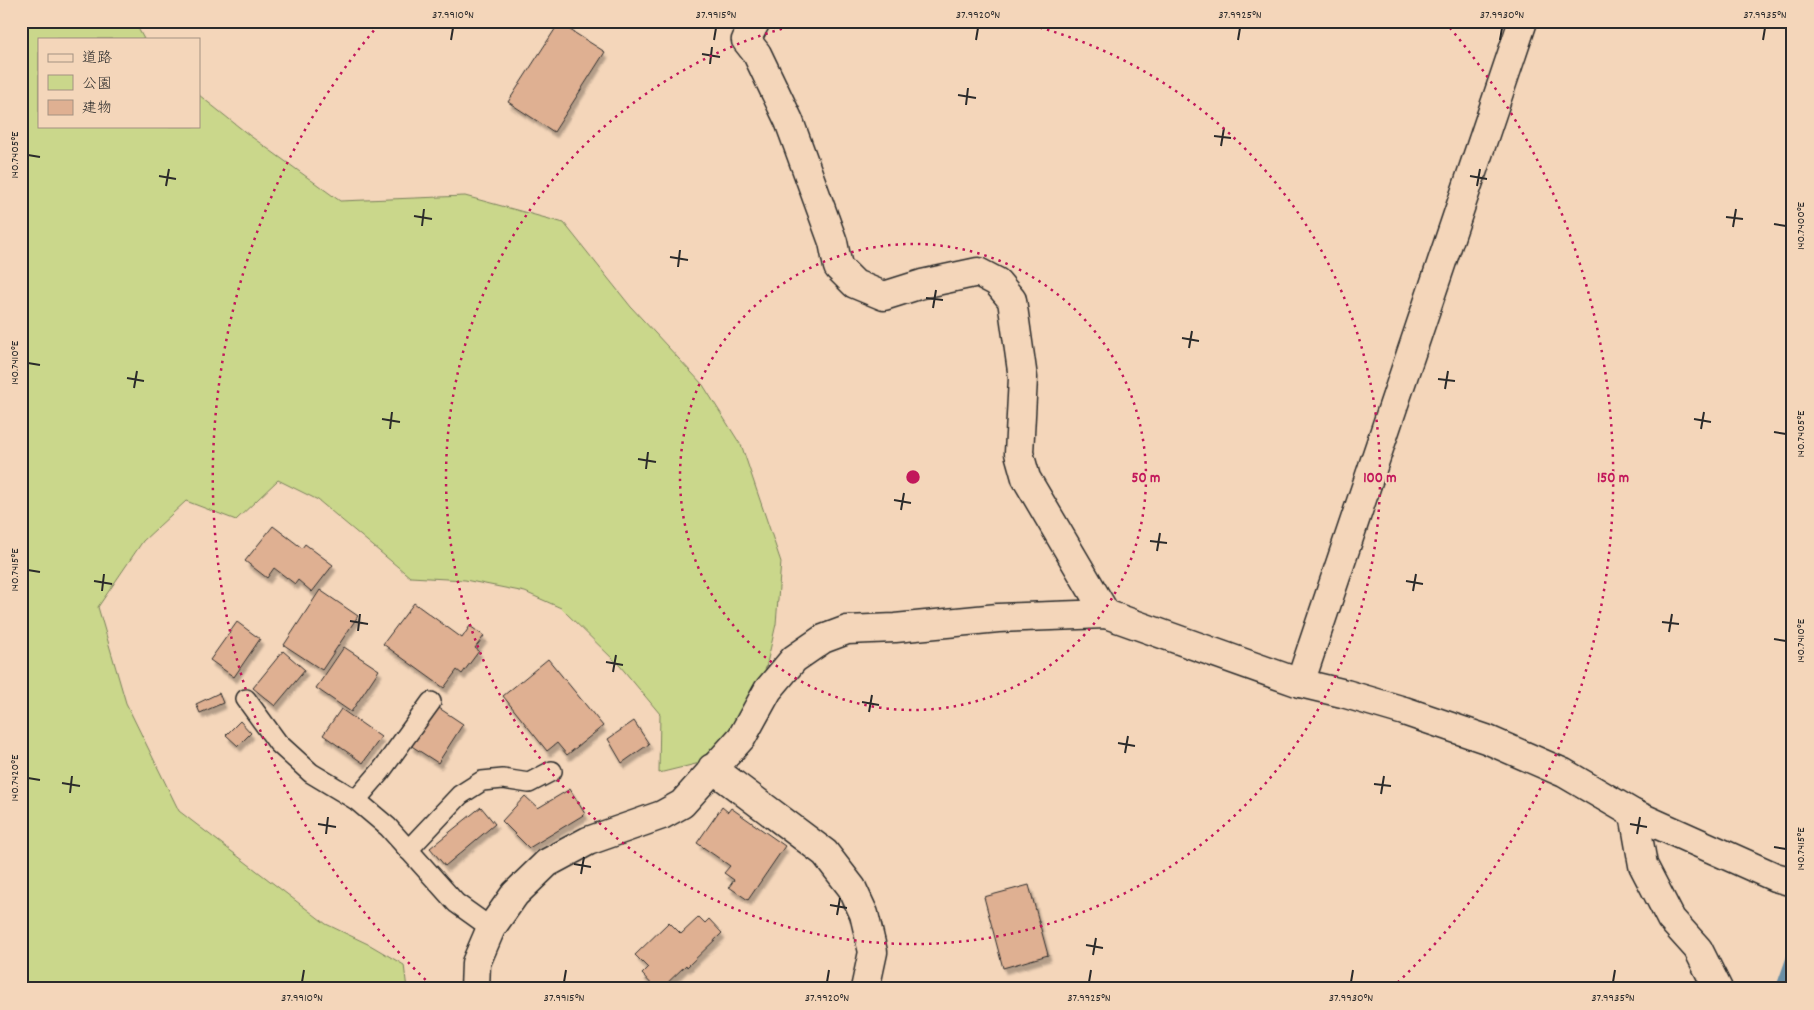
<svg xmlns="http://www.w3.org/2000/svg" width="1814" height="1010" font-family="Dekko,'Klee One',sans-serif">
  <defs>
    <filter id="shadow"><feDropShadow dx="3" dy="5.5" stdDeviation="1" flood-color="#0004"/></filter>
  </defs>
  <rect width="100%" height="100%" fill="#f4d6ba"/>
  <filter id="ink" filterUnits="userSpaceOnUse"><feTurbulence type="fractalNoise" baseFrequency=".02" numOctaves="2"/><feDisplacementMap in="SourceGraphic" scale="10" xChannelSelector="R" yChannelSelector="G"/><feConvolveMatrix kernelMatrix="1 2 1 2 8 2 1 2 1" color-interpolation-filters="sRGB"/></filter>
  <g filter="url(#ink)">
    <path fill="#cad78b" stroke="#7a815b" d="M 21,21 L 134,21 L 144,39 L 39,39 L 39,126 L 199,126 L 199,95 L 249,135 L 340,201 L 465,196 L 564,223 L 631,307 L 703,385 L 742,447 L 781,562 L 776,624 L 765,672 L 735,730 L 708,761 L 659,773 L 660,714 L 620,666 L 561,608 L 525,592 L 465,580 L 410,577 L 318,500 L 278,480 L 236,520 L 186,501 L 143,541 L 98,607 L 126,703 L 179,811 L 326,924 L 370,945 L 404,965 L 407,989 L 21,989 Z"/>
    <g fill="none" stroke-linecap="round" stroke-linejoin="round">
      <path stroke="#6b8fa5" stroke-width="9" d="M 1780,989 L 1793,952"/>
    </g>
    <g fill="#dfb092" stroke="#2b2b2b" filter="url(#shadow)">
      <path d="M 559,23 L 605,52 L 554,132 L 508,102 Z"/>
      <path d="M 273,526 L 302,548 L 305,544 L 333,565 L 312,592 L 298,580 L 295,584 L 274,568 L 267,578 L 245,561 Z"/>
      <path d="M 320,590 L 358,616 L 322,670 L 284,645 Z"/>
      <path d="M 414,603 L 462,638 L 470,626 L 484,636 L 475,648 L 479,651 L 462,674 L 457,670 L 444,688 L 383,644 Z"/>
      <path d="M 237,622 L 260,639 L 234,677 L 210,660 Z"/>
      <path d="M 344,647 L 379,670 L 351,712 L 316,688 Z"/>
      <path d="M 283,651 L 305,670 L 275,706 L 253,688 Z"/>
      <path d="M 548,659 L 603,726 L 567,755 L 557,743 L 547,751 L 503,696 Z"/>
      <path d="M 219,693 L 223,703 L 200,713 L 196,704 Z"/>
      <path d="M 436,706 L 463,724 L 438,763 L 410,745 Z"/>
      <path d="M 341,709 L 381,737 L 363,763 L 323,735 Z"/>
      <path d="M 240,721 L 251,733 L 238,746 L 226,735 Z"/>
      <path d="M 634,721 L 649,744 L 622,763 L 608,739 Z"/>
      <path d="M 570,789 L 585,814 L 529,848 L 502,821 L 525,796 L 538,808 Z"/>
      <path d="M 481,807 L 495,824 L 445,866 L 430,848 Z"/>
      <path d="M 722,807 L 728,812 L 731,808 L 785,846 L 748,900 L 729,887 L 734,880 L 724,873 L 730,866 L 697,843 Z"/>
      <path d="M 1029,885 L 1048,955 L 1003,968 L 984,897 Z"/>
      <path d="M 699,917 L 705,923 L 709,919 L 722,933 L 687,967 L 686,965 L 661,989 L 656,989 L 642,974 L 648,968 L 635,955 L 669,922 L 681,934 Z"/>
    </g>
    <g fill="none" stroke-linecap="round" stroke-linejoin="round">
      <g stroke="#2b2b2b" stroke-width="22">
        <g id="service">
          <path d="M 246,699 L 278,743 L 311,773 L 356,800 L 388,827 L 456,903 L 491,928"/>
          <path d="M 356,800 L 381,771 L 431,702"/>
          <path d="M 408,850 L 460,795 L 482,781 L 503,779 L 529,783 L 552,771"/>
        </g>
      </g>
      <g stroke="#2b2b2b" stroke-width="31">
        <g id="minor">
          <path d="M 756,21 L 746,40 L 757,54 L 789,121 L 833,242 L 838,267 L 855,284 L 884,296 L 922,284 L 978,272 L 997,282 L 1012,300 L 1023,378 L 1019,453 L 1026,478 L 1106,614"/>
          <path d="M 1300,683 L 1523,21"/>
          <path d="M 712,768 L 825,853 L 852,888 L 864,914 L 873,952 L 865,989"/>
          <path d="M 1634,814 L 1643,865 L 1671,919 L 1698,949 L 1718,989"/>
          <path d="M 475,989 L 476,963 L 491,928 L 515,894 L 547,863 L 588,841 L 662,815 L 682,804 L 742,737 L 768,690 L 794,659 L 823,639 L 847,630 L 895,628 L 998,618 L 1106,614 L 1300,683 L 1346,694 L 1404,711 L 1486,739 L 1564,773 L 1634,814 L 1775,877 L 1793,882"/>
        </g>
      </g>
      <use href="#service" stroke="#f4d6ba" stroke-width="19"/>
      <use href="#minor" stroke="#f4d6ba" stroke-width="28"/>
    </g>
  </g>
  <path fill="none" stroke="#2b2b2b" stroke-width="2" d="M 451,40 L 453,28M 714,40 L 716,28M 976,40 L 978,28M 1238,40 L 1240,28M 1500,40 L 1502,28M 1763,40 L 1765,28M 702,54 L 720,57M 710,64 L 712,47M 958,95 L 976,98M 966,105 L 968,88M 1214,136 L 1231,138M 1221,146 L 1224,128M 28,155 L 40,157M 159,176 L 176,179M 1470,176 L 1487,179M 166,186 L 169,169M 1477,186 L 1480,169M 414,216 L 432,219M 1726,217 L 1743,219M 1774,224 L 1786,226M 422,226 L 424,209M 1733,227 L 1736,209M 670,257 L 688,260M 678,267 L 680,250M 926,298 L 943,300M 933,308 L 936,290M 1182,338 L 1199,341M 1189,348 L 1192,331M 28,363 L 40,365M 127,378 L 144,381M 1438,379 L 1455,381M 134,388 L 137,371M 1445,389 L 1448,371M 382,419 L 400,422M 1694,419 L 1711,422M 390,429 L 392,412M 1701,429 L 1704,412M 1774,432 L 1786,434M 638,459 L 656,462M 646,469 L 648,452M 894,500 L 911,503M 901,510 L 904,493M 1150,541 L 1167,543M 1157,551 L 1160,533M 28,570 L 40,572M 94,581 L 112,584M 1406,581 L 1423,584M 102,591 L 104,574M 1413,591 L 1416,574M 350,621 L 368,624M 1662,622 L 1679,624M 358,631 L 360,614M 1669,632 L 1672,614M 1774,639 L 1786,641M 606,662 L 623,665M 613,672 L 616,655M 862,702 L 879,705M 869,712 L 872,695M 1118,743 L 1135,746M 1125,753 L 1128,736M 28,778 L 40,780M 62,783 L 80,786M 1374,784 L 1391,786M 70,793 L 72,776M 1381,794 L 1384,776M 318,824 L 336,827M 1630,824 L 1647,827M 326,834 L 328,817M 1637,834 L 1640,817M 1774,847 L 1786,849M 574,864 L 591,867M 581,874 L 584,857M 830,905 L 847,908M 837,915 L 840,898M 1086,945 L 1103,948M 1093,955 L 1096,938M 302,982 L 304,970M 564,982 L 566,970M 827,982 L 829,970M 1089,982 L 1091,970M 1351,982 L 1353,970M 1613,982 L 1615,970"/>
  <g fill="none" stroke="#c2185b" stroke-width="2.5" stroke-dasharray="2.5 5">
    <circle cx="913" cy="477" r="233"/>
    <path d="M1018 22A467 467 0 1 1 808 22"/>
    <path d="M431 985A700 700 0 0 1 381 22M1445 22A700 700 0 0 1 1395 985"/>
  </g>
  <circle cx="913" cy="477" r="8" fill="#c2185b" stroke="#f4d6ba" stroke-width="2.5"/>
  <g font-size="15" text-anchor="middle" font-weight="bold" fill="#c2185b" stroke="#f4d6ba" stroke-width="4" stroke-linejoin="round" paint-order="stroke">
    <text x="1146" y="482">50 m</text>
    <text x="1380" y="482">100 m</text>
    <text x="1613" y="482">150 m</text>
  </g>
  <rect width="1814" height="1010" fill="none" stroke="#f4d6ba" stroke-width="55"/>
  <rect x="38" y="38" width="162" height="90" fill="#f4d6ba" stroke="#a49281"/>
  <rect x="48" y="54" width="25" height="8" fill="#f4d6ba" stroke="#a49281"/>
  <text x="82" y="62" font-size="15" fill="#2b2b2b">道路</text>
  <rect x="48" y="75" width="25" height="15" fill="#cad78b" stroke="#a49281"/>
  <text x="82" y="88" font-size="15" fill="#2b2b2b">公園</text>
  <rect x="48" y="100" width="25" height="15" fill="#dfb092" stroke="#a49281"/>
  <text x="82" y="112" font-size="15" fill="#2b2b2b">建物</text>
  <rect x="28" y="28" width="1758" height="954" fill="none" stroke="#2b2b2b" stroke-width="2"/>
  <g font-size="12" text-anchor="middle" fill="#2b2b2b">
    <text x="453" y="18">37.9910°N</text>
    <text x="716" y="18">37.9915°N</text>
    <text x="978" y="18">37.9920°N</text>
    <text x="1240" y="18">37.9925°N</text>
    <text x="1502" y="18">37.9930°N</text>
    <text x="1765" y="18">37.9935°N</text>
    <text transform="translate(14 155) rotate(-90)" y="4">140.7405°E</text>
    <text transform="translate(1800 226) rotate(-90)" y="4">140.7400°E</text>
    <text transform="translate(14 363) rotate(-90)" y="4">140.7410°E</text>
    <text transform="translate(1800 434) rotate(-90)" y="4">140.7405°E</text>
    <text transform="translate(14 570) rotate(-90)" y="4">140.7415°E</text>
    <text transform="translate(1800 641) rotate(-90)" y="4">140.7410°E</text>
    <text transform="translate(14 778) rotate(-90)" y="4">140.7420°E</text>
    <text transform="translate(1800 849) rotate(-90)" y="4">140.7415°E</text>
    <text x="302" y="1001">37.9910°N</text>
    <text x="564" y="1001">37.9915°N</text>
    <text x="827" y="1001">37.9920°N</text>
    <text x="1089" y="1001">37.9925°N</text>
    <text x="1351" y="1001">37.9930°N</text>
    <text x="1613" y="1001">37.9935°N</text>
  </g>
</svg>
